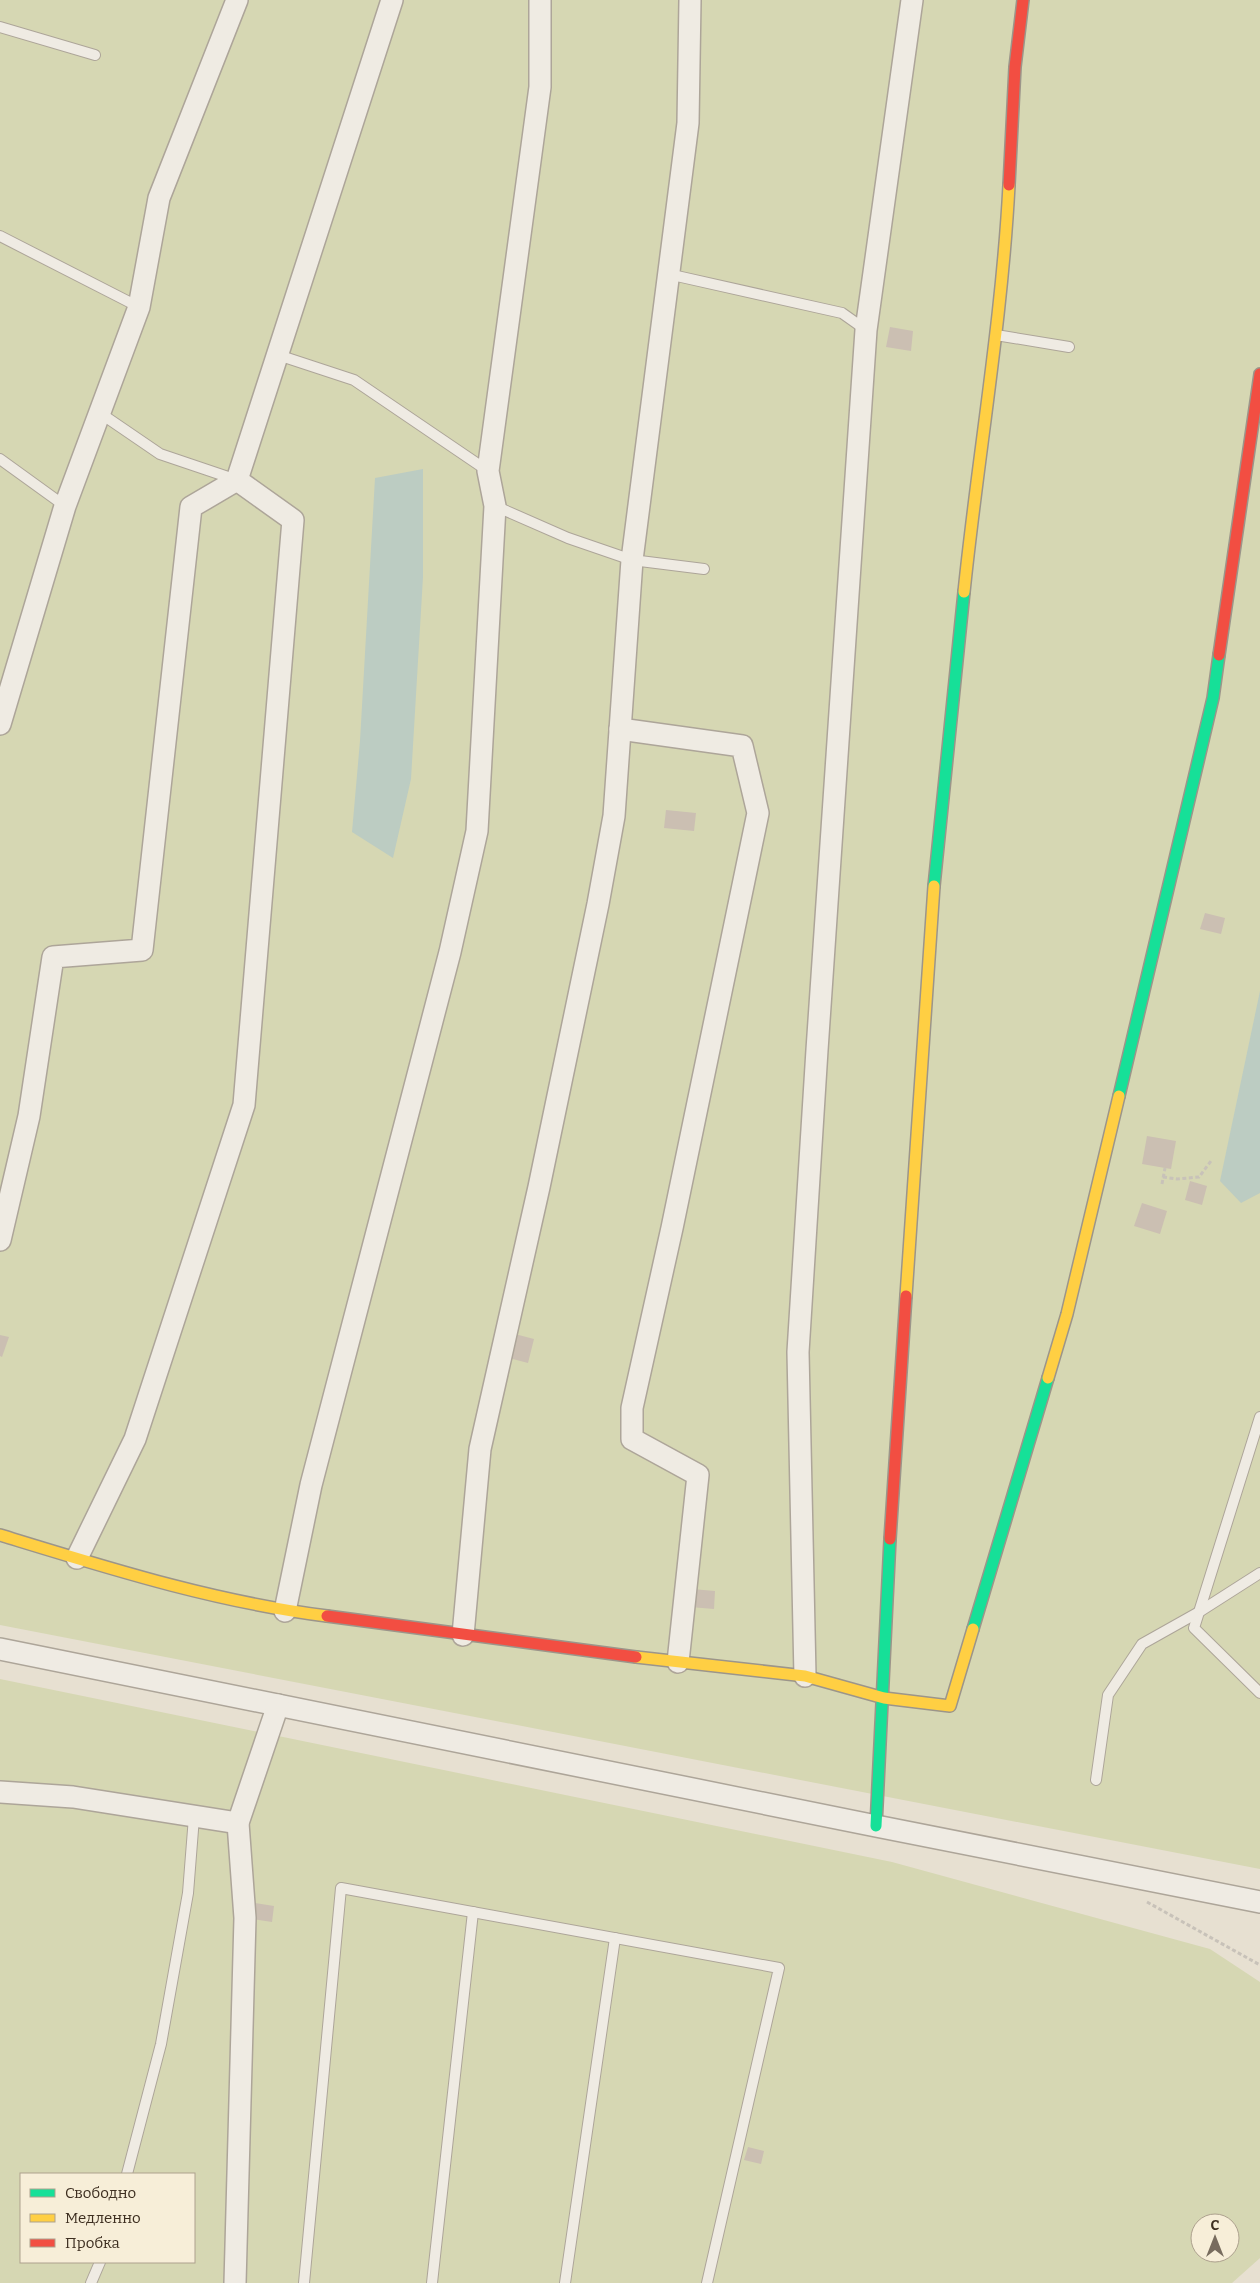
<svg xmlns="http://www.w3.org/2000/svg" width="1260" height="2283" font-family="Bitter,serif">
  <rect width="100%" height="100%" fill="#e7e0d1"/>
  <g fill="#d6d7b3" fill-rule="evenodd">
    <path d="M 0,0 L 1260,0 L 1260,1869 L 0,1625 Z"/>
    <path d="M 0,1679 L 892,1862 L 1210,1949 L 1260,1982 L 1260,2258 L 1232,2283 L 0,2283 ZM 21,2174 L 194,2174 L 194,2262 L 21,2262 ZM 1200,2223 L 1230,2223 L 1230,2253 L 1200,2253 Z"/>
  </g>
  <g fill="#bcccc2">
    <path d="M 423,469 L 423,577 L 411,779 L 393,858 L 352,832 L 360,741 L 375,478 Z"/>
    <path d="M 1260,991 L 1260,1193 L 1241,1203 L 1220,1181 Z"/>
  </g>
  <g fill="#cbbfb2">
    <path d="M 890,327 L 913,331 L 911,351 L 886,347 Z"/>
    <path d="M 666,810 L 696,813 L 694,831 L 664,828 Z"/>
    <path d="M 1205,913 L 1225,918 L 1221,934 L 1200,929 Z"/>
    <path d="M 1147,1136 L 1176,1141 L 1171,1169 L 1142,1164 Z"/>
    <path d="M 1190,1181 L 1207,1186 L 1202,1205 L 1185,1200 Z"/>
    <path d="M 1142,1203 L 1167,1211 L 1160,1234 L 1134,1226 Z"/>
    <path d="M 511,1333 L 534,1339 L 528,1363 L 505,1357 Z"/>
    <path d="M 0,1335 L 9,1337 L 2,1357 L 0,1356 Z"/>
    <path d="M 692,1589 L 715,1591 L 714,1609 L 690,1607 Z"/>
    <path d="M 255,1903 L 274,1906 L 272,1922 L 252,1919 Z"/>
    <path d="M 748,2147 L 764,2151 L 761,2164 L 744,2160 Z"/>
  </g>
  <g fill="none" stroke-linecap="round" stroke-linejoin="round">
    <g stroke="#ada599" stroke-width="12">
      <g id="lane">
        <path d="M 0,27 L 95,55"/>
        <path d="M 0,236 L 139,307"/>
        <path d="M 668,274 L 842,313 L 866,330"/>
        <path d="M 996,335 L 1069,347"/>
        <path d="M 278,355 L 354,380 L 488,471"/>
        <path d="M 100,413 L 160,454 L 234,479"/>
        <path d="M 0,459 L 65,506"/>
        <path d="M 495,506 L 568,538 L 632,560 L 704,569"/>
        <path d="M 1260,1417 L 1194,1628 L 1260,1693"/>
        <path d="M 1096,1780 L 1108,1695 L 1142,1644 L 1199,1612 L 1260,1573"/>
        <path d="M 127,2174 L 161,2044 L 188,1893 L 194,1817"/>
        <path d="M 91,2283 L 100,2262"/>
        <path d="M 304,2283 L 341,1888 L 779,1968 L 707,2283"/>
        <path d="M 432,2283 L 473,1912"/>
        <path d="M 565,2283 L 615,1938"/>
      </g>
    </g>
    <g stroke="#ada599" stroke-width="24">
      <g id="street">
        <path d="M 0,724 L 65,506 L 139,307 L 159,198 L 237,0"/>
        <path d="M 620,729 L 742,746 L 758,813 L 672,1228 L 632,1408 L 632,1439 L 698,1475 L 678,1662"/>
        <path d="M 0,1240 L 29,1116 L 53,957 L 142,950 L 191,507 L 237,480"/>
        <path d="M 77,1558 L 135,1439 L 244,1105 L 293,520 L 237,480 L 392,0"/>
        <path d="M 285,1611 L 311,1485 L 450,952 L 477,831 L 495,506 L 488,471 L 540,87 L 540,0"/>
        <path d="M 463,1635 L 480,1449 L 539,1187 L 598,904 L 614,816 L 632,560 L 688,123 L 690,0"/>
        <path d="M 0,1649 L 876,1826 L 1260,1902"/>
        <path d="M 805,1676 L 798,1352 L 817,1050 L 866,330 L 912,0"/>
        <path d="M 0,1792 L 73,1797 L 238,1823"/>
        <path d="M 235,2283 L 245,1918 L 238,1823 L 278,1705"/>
      </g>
    </g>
    <g stroke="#9c958a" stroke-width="14">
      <g id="fast">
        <path d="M 934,886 L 964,592"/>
        <path d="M 1119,1096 L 1213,698 L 1219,655"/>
        <path d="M 973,1629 L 1048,1378"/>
        <path d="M 876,1826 L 890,1539"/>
      </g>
    </g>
    <g stroke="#9c958a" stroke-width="14">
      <g id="slow">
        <path d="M 964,592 C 978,456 1002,321 1009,185"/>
        <path d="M 906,1296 L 934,886"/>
        <path d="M 1048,1378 L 1067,1314 L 1119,1096"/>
        <path d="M 0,1535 C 108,1568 215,1602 327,1616"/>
        <path d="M 636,1657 L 805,1676 L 884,1698 L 950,1706 L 973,1629"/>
      </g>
    </g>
    <g stroke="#9c958a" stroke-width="14">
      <g id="jam">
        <path d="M 1009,185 L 1015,67 L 1023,0"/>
        <path d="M 1219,655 L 1260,374"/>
        <path d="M 890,1539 L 906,1296"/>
        <path d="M 327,1616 L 636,1657"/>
      </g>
    </g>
    <g stroke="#c8c2b9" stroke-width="3" stroke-dasharray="4 2.5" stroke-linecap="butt">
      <path d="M 1163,1177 L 1177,1179 L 1199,1177 L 1211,1161"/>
      <path d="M 1162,1184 L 1165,1168"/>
      <path d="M 1147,1902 L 1260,1965"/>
    </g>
    <use href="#lane" stroke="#efebe3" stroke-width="10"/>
    <use href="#street" stroke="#efebe3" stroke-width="21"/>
    <use href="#fast" stroke="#16e098" stroke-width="11"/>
    <use href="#slow" stroke="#ffcf43" stroke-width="11"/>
    <use href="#jam" stroke="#f24e42" stroke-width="11"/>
  </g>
  <rect x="20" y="2173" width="175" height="90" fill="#f7eed8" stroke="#ada18e"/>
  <rect x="30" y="2189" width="25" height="8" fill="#16e098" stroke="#ada18e"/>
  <text x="65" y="2198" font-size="15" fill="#3d2e20">Свободно</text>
  <rect x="30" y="2214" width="25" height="8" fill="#ffcf43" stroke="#ada18e"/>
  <text x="65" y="2223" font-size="15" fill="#3d2e20">Медленно</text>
  <rect x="30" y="2239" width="25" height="8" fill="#f24e42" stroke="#ada18e"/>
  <text x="65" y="2248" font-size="15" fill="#3d2e20">Пробка</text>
  <g transform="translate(1215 2238)"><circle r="24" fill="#f7eed8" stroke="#ada18e"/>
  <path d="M0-4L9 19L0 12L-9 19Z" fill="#786c5e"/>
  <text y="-8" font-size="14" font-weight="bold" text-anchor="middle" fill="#3d2e20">С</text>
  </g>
</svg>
